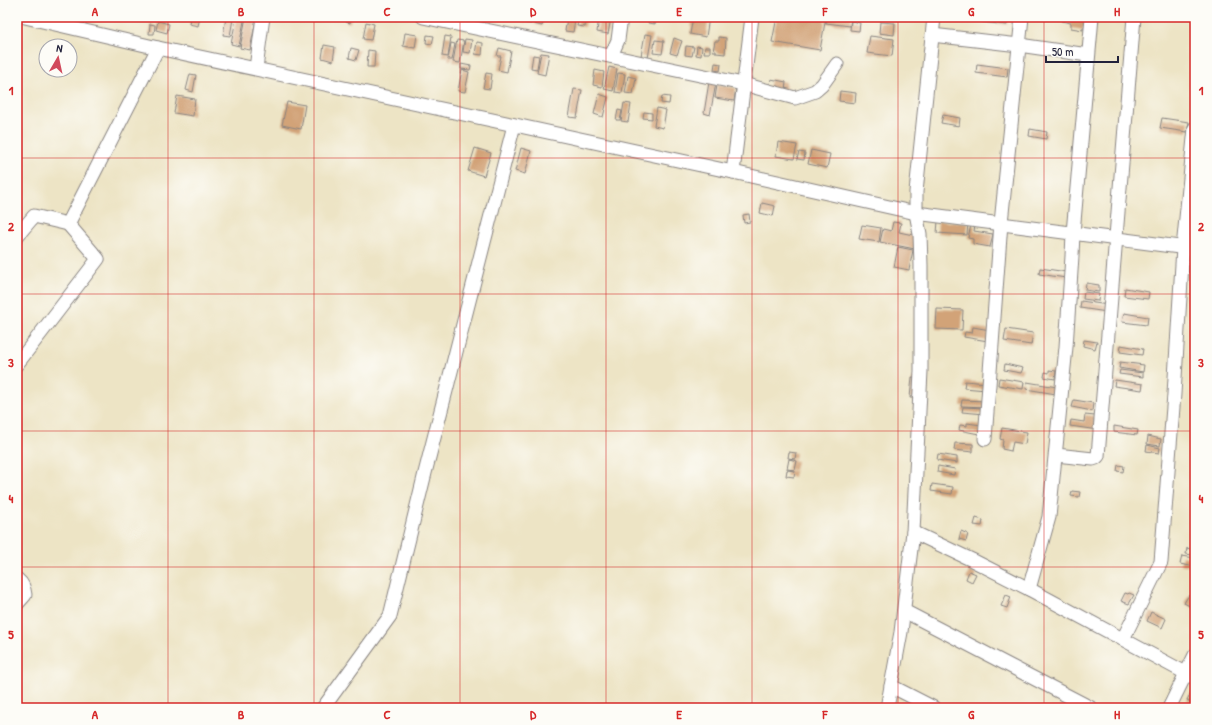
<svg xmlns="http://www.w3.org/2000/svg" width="1212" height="725" font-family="'Patrick Hand',sans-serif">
  <rect width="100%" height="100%" fill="#fdfcf7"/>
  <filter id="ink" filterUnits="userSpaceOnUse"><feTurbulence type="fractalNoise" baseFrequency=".025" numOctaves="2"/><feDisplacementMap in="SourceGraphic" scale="8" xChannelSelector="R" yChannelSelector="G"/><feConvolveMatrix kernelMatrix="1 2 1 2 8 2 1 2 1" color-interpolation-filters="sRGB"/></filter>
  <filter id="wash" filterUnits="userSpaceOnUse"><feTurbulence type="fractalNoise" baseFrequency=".012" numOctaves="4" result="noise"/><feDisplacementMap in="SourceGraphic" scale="16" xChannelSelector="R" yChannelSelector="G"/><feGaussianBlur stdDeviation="0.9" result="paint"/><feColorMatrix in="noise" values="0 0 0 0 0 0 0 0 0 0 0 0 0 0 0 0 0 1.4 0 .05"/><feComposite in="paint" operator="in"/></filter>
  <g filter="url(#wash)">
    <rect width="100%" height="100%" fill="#ede4c5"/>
    <g id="blocks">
      <g fill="#d2a378">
        <path d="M 190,17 L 200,17 L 198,26 L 189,24 Z"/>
        <path d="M 246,17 L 256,19 L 250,50 L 240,48 Z"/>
        <path d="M 346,17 L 351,17 L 350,23 L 346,22 Z"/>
        <path d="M 524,17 L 532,17 L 531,24 L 523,22 Z"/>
        <path d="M 535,17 L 544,17 L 542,26 L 534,24 Z"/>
        <path d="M 579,17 L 586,18 L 585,27 L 577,26 Z"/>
        <path d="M 599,17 L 611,18 L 608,34 L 597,32 Z"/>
        <path d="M 649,17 L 657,17 L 655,24 L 648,23 Z"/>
        <path d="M 670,17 L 680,17 L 679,21 L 670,20 Z"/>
        <path d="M 680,17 L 688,17 L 688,20 L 680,19 Z"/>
        <path d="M 693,17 L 709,17 L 706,37 L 690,34 Z"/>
        <path d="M 777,17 L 826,17 L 820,50 L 772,42 Z"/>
        <path d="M 827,17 L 851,17 L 850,26 L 826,23 Z"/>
        <path d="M 885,17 L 896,17 L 895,20 L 885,19 Z"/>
        <path d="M 983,17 L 1008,17 L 1007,25 L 982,22 Z"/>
        <path d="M 1061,17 L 1086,17 L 1088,27 L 1083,27 L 1083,30 L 1071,28 L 1071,23 L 1061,21 Z"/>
        <path d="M 226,18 L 233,19 L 230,36 L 223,35 Z"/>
        <path d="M 567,18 L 575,20 L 573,32 L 565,31 Z"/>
        <path d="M 236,19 L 244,21 L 239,46 L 231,44 Z"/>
        <path d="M 158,21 L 169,24 L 167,33 L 156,30 Z"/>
        <path d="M 851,21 L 860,23 L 859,31 L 850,30 Z"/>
        <path d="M 366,22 L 374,24 L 371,40 L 363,39 Z"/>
        <path d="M 880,22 L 895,23 L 894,35 L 879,33 Z"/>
        <path d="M 150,24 L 155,25 L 154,34 L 149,34 Z"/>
        <path d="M 405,33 L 417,35 L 415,48 L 403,46 Z"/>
        <path d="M 645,34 L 652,35 L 648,58 L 641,56 Z"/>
        <path d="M 427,35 L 434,36 L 432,44 L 426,43 Z"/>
        <path d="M 445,36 L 451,37 L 448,57 L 442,56 Z"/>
        <path d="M 870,36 L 894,39 L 892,56 L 867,53 Z"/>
        <path d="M 719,37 L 726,38 L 725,54 L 716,53 L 716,51 L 713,51 L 715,41 L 719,41 Z"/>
        <path d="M 674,38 L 682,41 L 677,55 L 670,53 Z"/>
        <path d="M 465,39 L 472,40 L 470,53 L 463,52 Z"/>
        <path d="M 457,40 L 464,41 L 460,63 L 453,62 Z"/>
        <path d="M 655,40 L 664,41 L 662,54 L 653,53 Z"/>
        <path d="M 477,42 L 483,43 L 482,55 L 475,54 Z"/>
        <path d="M 451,43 L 455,44 L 452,60 L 448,60 Z"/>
        <path d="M 324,45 L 335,47 L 333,61 L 322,58 Z"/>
        <path d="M 686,46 L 694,47 L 692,56 L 685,55 Z"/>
        <path d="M 697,46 L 702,47 L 701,56 L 696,55 Z"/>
        <path d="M 705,47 L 710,47 L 710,53 L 704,53 Z"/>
        <path d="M 351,48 L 359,50 L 356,60 L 349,58 Z"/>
        <path d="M 499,48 L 511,51 L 507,72 L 498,70 L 501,56 L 497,56 Z"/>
        <path d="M 368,50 L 375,51 L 374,67 L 367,67 Z"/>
        <path d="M 541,53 L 549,54 L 545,75 L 537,73 Z"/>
        <path d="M 533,55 L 539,56 L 537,69 L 531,68 Z"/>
        <path d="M 715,63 L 721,64 L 720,71 L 714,70 Z"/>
        <path d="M 461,64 L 471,66 L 470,70 L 461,69 Z"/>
        <path d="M 977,64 L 1008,68 L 1007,77 L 976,73 Z"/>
        <path d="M 609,67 L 617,69 L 613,91 L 604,89 Z"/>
        <path d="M 462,70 L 469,72 L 465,92 L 458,91 Z"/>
        <path d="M 595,70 L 604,72 L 602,87 L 593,85 Z"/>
        <path d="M 486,73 L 492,74 L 490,89 L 483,88 Z"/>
        <path d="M 618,73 L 625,74 L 622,93 L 615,92 Z"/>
        <path d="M 190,74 L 196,75 L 193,92 L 186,90 Z"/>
        <path d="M 628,76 L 636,78 L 633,94 L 625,93 Z"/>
        <path d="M 771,79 L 786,82 L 785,92 L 769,89 Z"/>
        <path d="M 709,82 L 716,83 L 710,115 L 704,113 Z"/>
        <path d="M 717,85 L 736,88 L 734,101 L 715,98 Z"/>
        <path d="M 574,89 L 582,90 L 577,118 L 569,117 Z"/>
        <path d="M 840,91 L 856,93 L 855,103 L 839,101 Z"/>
        <path d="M 599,94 L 608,97 L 603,117 L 594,114 Z"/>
        <path d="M 177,96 L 195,99 L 193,116 L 174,113 Z"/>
        <path d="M 662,96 L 670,97 L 669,104 L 661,103 Z"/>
        <path d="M 287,102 L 305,105 L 301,129 L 282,125 Z"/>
        <path d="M 624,103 L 631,104 L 628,122 L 621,121 Z"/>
        <path d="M 657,108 L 666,110 L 663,128 L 654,126 Z"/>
        <path d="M 618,110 L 622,111 L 620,120 L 616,120 Z"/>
        <path d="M 644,112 L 652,113 L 652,119 L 643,118 Z"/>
        <path d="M 943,115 L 960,118 L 959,126 L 941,123 Z"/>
        <path d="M 1162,118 L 1189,122 L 1187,132 L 1160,128 Z"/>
        <path d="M 1030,129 L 1047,132 L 1046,139 L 1029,136 Z"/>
        <path d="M 778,142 L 797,145 L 794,159 L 776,156 Z"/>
        <path d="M 475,148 L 491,153 L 484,176 L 468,171 Z"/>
        <path d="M 521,148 L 531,151 L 525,174 L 515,171 Z"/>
        <path d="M 811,150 L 830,154 L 827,168 L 808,164 Z"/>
        <path d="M 799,152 L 805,153 L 804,160 L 797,159 Z"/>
        <path d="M 762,203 L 775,206 L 773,216 L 760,213 Z"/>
        <path d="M 749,214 L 750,222 L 744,223 L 743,215 Z"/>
        <path d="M 938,221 L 968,223 L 967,235 L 937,233 Z"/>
        <path d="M 893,222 L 901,223 L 899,232 L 918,236 L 915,249 L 880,242 L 883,229 L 891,231 Z"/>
        <path d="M 862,225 L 881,228 L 879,242 L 859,239 Z"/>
        <path d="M 971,225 L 975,226 L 974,231 L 993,234 L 990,247 L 973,244 L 973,239 L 968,238 Z"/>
        <path d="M 898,247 L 913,250 L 909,270 L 894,267 Z"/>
        <path d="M 1040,268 L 1067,272 L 1066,278 L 1039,274 Z"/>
        <path d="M 1086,283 L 1099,285 L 1099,292 L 1085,290 Z"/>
        <path d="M 1125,288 L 1149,292 L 1148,299 L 1124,296 Z"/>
        <path d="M 1084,292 L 1099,294 L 1098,301 L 1083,299 Z"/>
        <path d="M 1081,301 L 1108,305 L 1107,312 L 1080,308 Z"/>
        <path d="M 937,309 L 963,310 L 962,330 L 936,329 Z"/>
        <path d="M 1124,313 L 1148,317 L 1147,325 L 1122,322 Z"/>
        <path d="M 973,327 L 990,330 L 988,341 L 964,337 L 965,332 L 972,333 Z"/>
        <path d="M 1006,329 L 1033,333 L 1031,345 L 1004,341 Z"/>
        <path d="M 1084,340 L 1097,342 L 1095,349 L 1083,346 Z"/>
        <path d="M 1121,345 L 1143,349 L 1142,355 L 1120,352 Z"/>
        <path d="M 1120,362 L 1144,365 L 1143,372 L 1119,368 Z"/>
        <path d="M 1005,364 L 1023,368 L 1021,373 L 1004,370 Z"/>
        <path d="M 1049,370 L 1056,371 L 1055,379 L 1044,377 L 1045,372 L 1049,373 Z"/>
        <path d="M 1120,370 L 1143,373 L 1143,377 L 1119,374 Z"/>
        <path d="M 912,377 L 920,378 L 918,398 L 910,398 Z"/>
        <path d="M 999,378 L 1024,382 L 1023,389 L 998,385 Z"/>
        <path d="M 1115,380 L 1143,384 L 1142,390 L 1114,386 Z"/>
        <path d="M 965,381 L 987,383 L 986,390 L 964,388 Z"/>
        <path d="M 1027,382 L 1057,387 L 1056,394 L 1026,389 Z"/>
        <path d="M 962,400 L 986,401 L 986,407 L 961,406 Z"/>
        <path d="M 1074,400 L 1093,403 L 1092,411 L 1072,407 Z"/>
        <path d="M 963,407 L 985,408 L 985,414 L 962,412 Z"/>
        <path d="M 1085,415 L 1095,416 L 1094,423 L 1099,424 L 1098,430 L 1070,426 L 1071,420 L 1084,422 Z"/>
        <path d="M 967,423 L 981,425 L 979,434 L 959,430 L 960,425 L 967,426 Z"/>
        <path d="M 1114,426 L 1138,430 L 1137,435 L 1114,432 Z"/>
        <path d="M 1002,428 L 1027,432 L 1025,444 L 1013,442 L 1011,451 L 1002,449 L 1003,440 L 1000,439 Z"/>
        <path d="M 1148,436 L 1161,439 L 1160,446 L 1147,444 Z"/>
        <path d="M 955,443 L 973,444 L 973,452 L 954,450 Z"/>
        <path d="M 1147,445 L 1160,448 L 1159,453 L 1146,451 Z"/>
        <path d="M 789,452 L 796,453 L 795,459 L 788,458 Z"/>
        <path d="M 938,454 L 957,457 L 957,463 L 937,460 Z"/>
        <path d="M 789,459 L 797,461 L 795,470 L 787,469 Z"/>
        <path d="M 1118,465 L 1124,466 L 1123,472 L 1117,471 Z"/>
        <path d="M 938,466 L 955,469 L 954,475 L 937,472 Z"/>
        <path d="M 787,470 L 795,471 L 794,477 L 786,476 Z"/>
        <path d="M 932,484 L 953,487 L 952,494 L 931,491 Z"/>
        <path d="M 1072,491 L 1080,492 L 1079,497 L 1071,496 Z"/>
        <path d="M 976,518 L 983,520 L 982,526 L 974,525 Z"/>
        <path d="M 961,531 L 968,534 L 966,541 L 959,539 Z"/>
        <path d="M 1187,548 L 1194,550 L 1193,555 L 1186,554 Z"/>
        <path d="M 1182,556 L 1195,558 L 1195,567 L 1180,564 Z"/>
        <path d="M 969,571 L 976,574 L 972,582 L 966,579 Z"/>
        <path d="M 1125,593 L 1128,594 L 1129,593 L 1134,595 L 1129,604 L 1121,601 Z"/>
        <path d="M 1006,595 L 1011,597 L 1007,608 L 1001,606 Z"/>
        <path d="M 1189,595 L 1195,598 L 1195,609 L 1184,603 Z"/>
        <path d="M 1151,612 L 1166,619 L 1162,628 L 1147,621 Z"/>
        <path d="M 1195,685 L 1195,704 L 1187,700 Z"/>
      </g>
    </g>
  </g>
  <g filter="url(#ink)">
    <use href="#blocks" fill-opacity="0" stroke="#888380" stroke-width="1"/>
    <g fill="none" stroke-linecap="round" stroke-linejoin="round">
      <g stroke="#888380" stroke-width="15">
        <g id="minor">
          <path d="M 25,17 L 158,48 L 733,172 L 916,213 L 1195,249"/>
          <path d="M 423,17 L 743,84 L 795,98 L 815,91 L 822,85 L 837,64"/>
          <path d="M 932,35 L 1019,45 L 1088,55"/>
          <path d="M 611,56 L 618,40 L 621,17"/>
          <path d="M 256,68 L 263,17"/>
          <path d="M 733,172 L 752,17"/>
          <path d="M 17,236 L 34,216 L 68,224"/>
          <path d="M 17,364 L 98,259 L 68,224 L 158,48"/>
          <path d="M 985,439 L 1001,223 L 1022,17"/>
          <path d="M 1056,455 L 1093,459 L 1096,458 L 1098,456 L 1134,17"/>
          <path d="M 913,532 L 972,560 L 1029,589 L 1195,678"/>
          <path d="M 17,579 C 23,584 24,588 25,595 L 17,604"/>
          <path d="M 1029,589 L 1049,517 L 1066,347 L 1072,256 L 1073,233 L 1092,17"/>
          <path d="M 904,611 L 1091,708"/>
          <path d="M 1123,639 L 1161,562 L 1174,394 L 1183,248 L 1195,128"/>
          <path d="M 891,686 L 934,708"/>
          <path d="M 323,708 L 390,616 L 425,473 L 514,125"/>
          <path d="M 887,708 L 901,632 L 913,532 L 921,371 L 921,265 L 920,234 L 916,213 L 916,192 L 934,17"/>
          <path d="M 1169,708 L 1195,655"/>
        </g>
      </g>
      <use href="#minor" stroke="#fff" stroke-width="13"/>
    </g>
  </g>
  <path fill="none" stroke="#d62828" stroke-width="1" stroke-opacity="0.55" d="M 168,17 L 168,708M 314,17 L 314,708M 460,17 L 460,708M 606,17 L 606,708M 752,17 L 752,708M 898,17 L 898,708M 1044,17 L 1044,708M 17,158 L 1195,158M 17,294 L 1195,294M 17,431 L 1195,431M 17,567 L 1195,567"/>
  <rect width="1212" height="725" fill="none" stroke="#fdfcf7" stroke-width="44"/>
  <g transform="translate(58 58) rotate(9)"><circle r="19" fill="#fdfcf7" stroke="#a5a5ac"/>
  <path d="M0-3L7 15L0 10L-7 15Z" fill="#d1495b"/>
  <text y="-6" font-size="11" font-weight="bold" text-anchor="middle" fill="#22223b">N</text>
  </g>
  <path d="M1046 56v6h72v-6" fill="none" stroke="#22223b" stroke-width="2"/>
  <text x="1052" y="56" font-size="12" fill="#22223b" stroke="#fdfcf7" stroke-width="3" paint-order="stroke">50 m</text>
  <rect x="22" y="22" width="1168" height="681" fill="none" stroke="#d62828" stroke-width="1.5"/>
  <g font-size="13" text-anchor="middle" font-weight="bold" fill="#d62828">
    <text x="95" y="16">A</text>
    <text x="241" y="16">B</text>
    <text x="387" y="16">C</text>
    <text x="533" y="16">D</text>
    <text x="679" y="16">E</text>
    <text x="825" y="16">F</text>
    <text x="971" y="16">G</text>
    <text x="1117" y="16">H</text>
    <text x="11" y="95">1</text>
    <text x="1201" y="95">1</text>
    <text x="11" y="231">2</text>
    <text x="1201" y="231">2</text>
    <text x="11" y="367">3</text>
    <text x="1201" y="367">3</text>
    <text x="11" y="503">4</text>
    <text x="1201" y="503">4</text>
    <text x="11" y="639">5</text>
    <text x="1201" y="639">5</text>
    <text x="95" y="719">A</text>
    <text x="241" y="719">B</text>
    <text x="387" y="719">C</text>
    <text x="533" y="719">D</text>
    <text x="679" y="719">E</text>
    <text x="825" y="719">F</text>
    <text x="971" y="719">G</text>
    <text x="1117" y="719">H</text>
  </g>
</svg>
